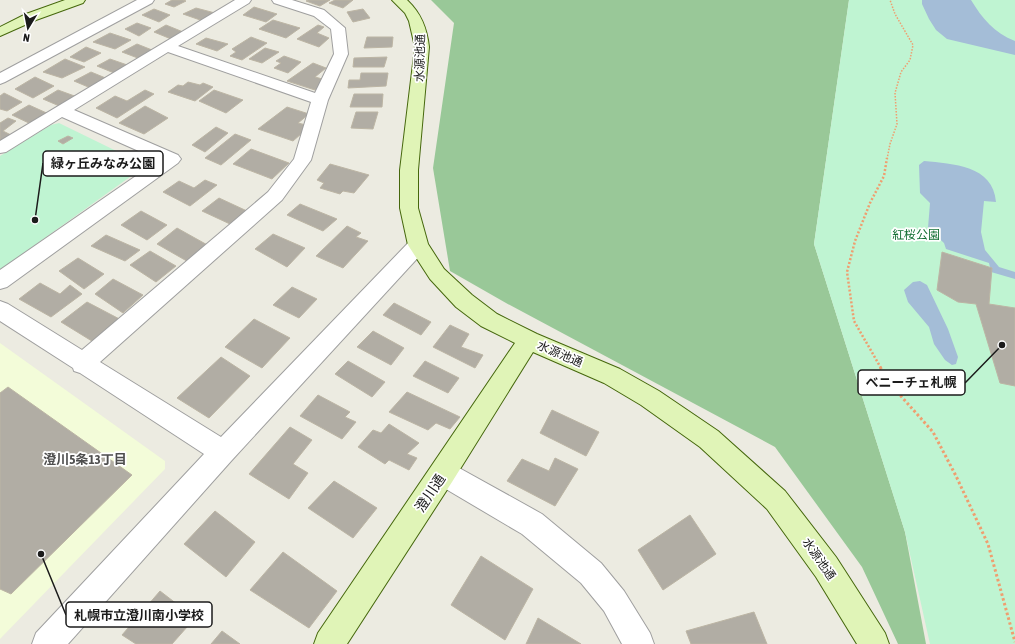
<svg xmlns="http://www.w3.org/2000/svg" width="1015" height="644" font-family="'Asap Condensed','Noto Sans JP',sans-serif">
  <rect width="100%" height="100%" fill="#ecebe1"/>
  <path fill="#f3fcd9" d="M 0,343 L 165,461 L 165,469 L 0,639 Z"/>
  <path fill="#99c898" d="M 431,0 L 849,0 L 814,244 L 905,532 L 926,644 L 898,644 L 862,567 L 775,447 L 506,303 L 450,271 L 433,168 L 454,23 Z"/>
  <g fill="#bff4d2">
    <path d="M 849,0 L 1015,0 L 1015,644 L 930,644 L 905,532 L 814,244 Z"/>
    <path d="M 59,123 L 143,164 L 141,169 L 0,270 L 0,156 L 51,125 Z"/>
  </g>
  <g fill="#a4bdd7">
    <path d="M 922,0 L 971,0 C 982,18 994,33 1015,41 L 1015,55 L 947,39 L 936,30 L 929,19 L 922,4 Z"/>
    <path d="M 924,161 C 953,164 993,165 996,202 L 984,201 L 981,232 L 985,250 L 999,267 L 1015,272 L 1015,279 L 991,272 L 989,263 L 946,249 L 944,243 L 928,228 L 930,203 L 920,193 L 919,165 Z"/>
    <path d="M 920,281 L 927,285 L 948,329 L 958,357 L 956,364 L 952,365 L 945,360 L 934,344 L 929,327 L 908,302 L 904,290 L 913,282 Z"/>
  </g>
  <g fill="#b1ada4" stroke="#bcb5a4">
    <path d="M 172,0 L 183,0 L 186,1 L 174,7 L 165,4 Z"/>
    <path d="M 308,0 L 330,0 L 320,6 L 306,1 Z"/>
    <path d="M 335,0 L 353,0 L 343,8 L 329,3 Z"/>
    <path d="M 254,7 L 277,14 L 266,22 L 243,15 Z"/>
    <path d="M 196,8 L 215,13 L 203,21 L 183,14 Z"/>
    <path d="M 154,9 L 170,15 L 159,22 L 142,15 Z"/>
    <path d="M 363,9 L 370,18 L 353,22 L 347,12 Z"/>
    <path d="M 273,20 L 300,28 L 286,38 L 259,29 Z"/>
    <path d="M 137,23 L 151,28 L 139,36 L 125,29 Z"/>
    <path d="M 166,25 L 188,34 L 176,41 L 154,32 Z"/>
    <path d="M 318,25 L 324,27 L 317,33 L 329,38 L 319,47 L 297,39 Z"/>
    <path d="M 110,33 L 131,40 L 115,49 L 93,42 Z"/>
    <path d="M 251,37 L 267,43 L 242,60 L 230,56 L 236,52 L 232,49 Z"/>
    <path d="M 367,37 L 393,37 L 392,47 L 364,48 Z"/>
    <path d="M 206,38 L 228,44 L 217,51 L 196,44 Z"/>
    <path d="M 137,44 L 157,52 L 143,60 L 122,52 Z"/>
    <path d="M 86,47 L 101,53 L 84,62 L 70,57 Z"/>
    <path d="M 265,48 L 279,52 L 262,63 L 249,59 Z"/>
    <path d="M 284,56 L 301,62 L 288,73 L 274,68 L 281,63 L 276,61 Z"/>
    <path d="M 387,57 L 384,67 L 353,67 L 354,58 Z"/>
    <path d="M 65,59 L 85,67 L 62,78 L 43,72 Z"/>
    <path d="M 110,59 L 133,67 L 119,75 L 97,66 Z"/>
    <path d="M 313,63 L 326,68 L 315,77 L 326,80 L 315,90 L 287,81 Z"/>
    <path d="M 91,72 L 108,79 L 93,89 L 74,81 Z"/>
    <path d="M 361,73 L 388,73 L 386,86 L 348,88 L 349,80 L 360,80 Z"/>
    <path d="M 35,77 L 54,86 L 33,98 L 15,89 Z"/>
    <path d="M 188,82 L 200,85 L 203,83 L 213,87 L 195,101 L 168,92 L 178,85 L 183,86 Z"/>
    <path d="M 58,90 L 80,98 L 64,108 L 43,99 Z"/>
    <path d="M 145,90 L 154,94 L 117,118 L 96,108 L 115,96 L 127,101 Z"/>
    <path d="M 214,90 L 243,100 L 226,113 L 199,101 Z"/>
    <path d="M 4,93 L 22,102 L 7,111 L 0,109 L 0,96 Z"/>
    <path d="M 354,94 L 383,94 L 382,107 L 350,107 Z"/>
    <path d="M 29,105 L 51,115 L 33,125 L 12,115 Z"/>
    <path d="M 145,106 L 168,118 L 144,134 L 119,123 Z"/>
    <path d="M 287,107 L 309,114 L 298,123 L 310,126 L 293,141 L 258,129 Z"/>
    <path d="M 356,112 L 378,112 L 373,129 L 351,128 Z"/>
    <path d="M 8,118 L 16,121 L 3,131 L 13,136 L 0,143 L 0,123 Z"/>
    <path d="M 216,127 L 228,133 L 205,152 L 192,145 Z"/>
    <path d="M 235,134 L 251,140 L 221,165 L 205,158 Z"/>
    <path d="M 68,136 L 73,138 L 63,144 L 58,141 Z"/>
    <path d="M 251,149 L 289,163 L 272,179 L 233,164 Z"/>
    <path d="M 330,164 L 369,175 L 354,193 L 343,191 L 340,194 L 320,188 L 324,183 L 317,180 Z"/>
    <path d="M 205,180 L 217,185 L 190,206 L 163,192 L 179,181 L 194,188 Z"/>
    <path d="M 219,198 L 247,211 L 230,224 L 202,211 Z"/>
    <path d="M 300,204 L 337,219 L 323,231 L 287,215 Z"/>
    <path d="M 141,211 L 167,225 L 147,240 L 121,225 Z"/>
    <path d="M 347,226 L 361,233 L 356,237 L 368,241 L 343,268 L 316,256 Z"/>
    <path d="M 177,228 L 211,247 L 192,264 L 157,244 Z"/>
    <path d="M 273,234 L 305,248 L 287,267 L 255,249 Z"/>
    <path d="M 106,235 L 140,250 L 125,261 L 91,246 Z"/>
    <path d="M 150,251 L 176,266 L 156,282 L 130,265 Z"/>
    <path d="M 942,252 L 992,268 L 989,304 L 1015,308 L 1015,386 L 1000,383 L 976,304 L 958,302 L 937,290 Z"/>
    <path d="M 78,258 L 104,274 L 84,289 L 59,271 Z"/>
    <path d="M 113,279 L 143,295 L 123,313 L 95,294 Z"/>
    <path d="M 40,283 L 60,294 L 70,285 L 82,294 L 51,317 L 19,299 Z"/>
    <path d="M 292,287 L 317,299 L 299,318 L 273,305 Z"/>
    <path d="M 87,302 L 127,323 L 100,346 L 61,322 Z"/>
    <path d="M 394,303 L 431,322 L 421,335 L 383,315 Z"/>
    <path d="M 254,319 L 290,338 L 262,368 L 225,347 Z"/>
    <path d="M 450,325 L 469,334 L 461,347 L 483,355 L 475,368 L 433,347 Z"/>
    <path d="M 373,331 L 404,348 L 391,365 L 357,347 Z"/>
    <path d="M 221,357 L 250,376 L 209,418 L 177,398 Z"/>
    <path d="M 348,361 L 385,382 L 372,397 L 335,374 Z"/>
    <path d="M 425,361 L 459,378 L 448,393 L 413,376 Z"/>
    <path d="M 8,387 L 132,475 L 11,594 L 0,589 L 0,393 Z"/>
    <path d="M 407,392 L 460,417 L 450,429 L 436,423 L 428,430 L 389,412 Z"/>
    <path d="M 318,395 L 350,412 L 345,417 L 356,422 L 342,439 L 300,416 Z"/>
    <path d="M 552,410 L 599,432 L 586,456 L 540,433 Z"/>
    <path d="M 389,424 L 419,443 L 407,454 L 417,458 L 409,470 L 389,460 L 385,464 L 358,447 L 373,430 L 381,433 Z"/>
    <path d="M 290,427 L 312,440 L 293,464 L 308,473 L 289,499 L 249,474 Z"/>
    <path d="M 555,458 L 578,469 L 555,506 L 507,481 L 522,459 L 549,471 Z"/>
    <path d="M 334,481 L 377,508 L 353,538 L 308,508 Z"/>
    <path d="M 215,511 L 255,542 L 226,577 L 184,544 Z"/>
    <path d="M 690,515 L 716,554 L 663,590 L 638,550 Z"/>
    <path d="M 283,552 L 337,591 L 309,628 L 250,590 Z"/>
    <path d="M 481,556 L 533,589 L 505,640 L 451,605 Z"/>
    <path d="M 160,591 L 195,618 L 172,644 L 136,644 L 122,635 Z"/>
    <path d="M 754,612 L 767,644 L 691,644 L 686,631 Z"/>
    <path d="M 538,618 L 581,644 L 526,644 Z"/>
    <path d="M 222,631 L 240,644 L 211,644 Z"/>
  </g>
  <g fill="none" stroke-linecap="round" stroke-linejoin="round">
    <g stroke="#9f9f9f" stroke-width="2">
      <g id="street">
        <path d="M 137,0 L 154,0 L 152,3 L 5,82 L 0,84 L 0,73 Z"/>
        <path d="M 235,0 L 251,0 L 249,3 L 178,46 L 315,93 L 334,54 L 331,29 L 314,16 L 274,3 L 272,0 L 292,0 L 324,10 L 345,28 L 348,54 L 328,100 L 311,160 L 282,200 L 100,362 L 221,437 L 411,240 L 418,238 L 425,240 L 428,245 L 425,250 L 232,460 L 68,644 L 32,644 L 36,633 L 204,454 L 80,373 L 74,371 L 73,368 L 0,321 L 0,301 L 8,304 L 82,350 L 268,192 L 294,159 L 311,102 L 168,52 L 74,110 L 178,155 L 181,159 L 178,163 L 7,287 L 0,289 L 0,270 L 159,160 L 62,117 L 6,152 L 0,153 L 0,141 Z"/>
        <path d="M 443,461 L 452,464 L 542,514 L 601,563 L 624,591 L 650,633 L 654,644 L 622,644 L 604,611 L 581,583 L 522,534 L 434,482 L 430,473 L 434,464 Z"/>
      </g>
    </g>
    <g stroke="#45670c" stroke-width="2">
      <g id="secondary">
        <path d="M 65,0 L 85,0 L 83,3 L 36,20 L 0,36 L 0,27 L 26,14 Z"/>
        <path d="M 392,0 L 407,0 C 421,13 427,28 429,47 L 418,170 L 418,208 L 428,244 L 444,269 L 472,295 L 497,314 L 537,334 L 620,369 L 659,391 L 718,431 L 785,491 L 836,557 L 885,633 L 889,644 L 857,644 L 816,577 L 767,509 L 700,447 L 641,405 L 604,383 L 533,352 L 452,482 L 347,644 L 314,644 L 318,633 L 515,343 L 481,326 L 456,307 L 430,279 L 408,245 L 400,208 L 400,170 L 415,47 L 409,21 L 405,13 Z"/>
      </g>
    </g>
    <path stroke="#ef9e6f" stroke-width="1.5" stroke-dasharray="1.5 1.5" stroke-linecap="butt" d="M 887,159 L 890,144 L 897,124 L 895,93 L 901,72 L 910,60 L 913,45 L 895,14 L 890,0"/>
    <path stroke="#ef9e6f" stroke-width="2.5" stroke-dasharray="2 2" stroke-linecap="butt" d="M 881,368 L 854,321 L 847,272 L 855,241 L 870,203 L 884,176 L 887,158"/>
    <path stroke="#ef9e6f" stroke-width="3" stroke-dasharray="2.5 2.5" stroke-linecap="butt" d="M 880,367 L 900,395 L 933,432 L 956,476 L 988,544 L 1015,642"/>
    <use href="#street" fill="#fff" fill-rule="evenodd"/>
    <use href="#secondary" fill="#e0f4b7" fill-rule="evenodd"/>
  </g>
  <g text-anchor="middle" stroke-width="3.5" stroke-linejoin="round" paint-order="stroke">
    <g font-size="12" fill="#1b1b1b" stroke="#fff">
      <text transform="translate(420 58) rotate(-89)" y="4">水源池通</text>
      <text transform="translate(560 354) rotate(23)" y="4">水源池通</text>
      <text transform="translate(819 559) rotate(55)" y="4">水源池通</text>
    </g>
    <g font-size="12" fill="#136f33" stroke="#fff">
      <text x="916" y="239">紅桜公園</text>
    </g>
    <g font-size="13" font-weight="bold" fill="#4e4e4e" stroke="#fff">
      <text x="85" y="464">澄川5条13丁目</text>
    </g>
    <g font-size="14" fill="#1b1b1b" stroke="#fff">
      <text transform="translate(430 493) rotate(-56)" y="5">澄川通</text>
    </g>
  </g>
  <path fill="none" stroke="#1b1b1b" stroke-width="1.5" d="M35 220L43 163M1002 345L965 383M41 554L66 615"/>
  <g fill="#1b1b1b" stroke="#fff" stroke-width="1.5">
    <circle cx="35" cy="220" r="4"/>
    <circle cx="1002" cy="345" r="4"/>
    <circle cx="41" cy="554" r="4"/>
  </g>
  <g fill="#fff" stroke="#1b1b1b" stroke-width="1.5">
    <rect x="43" y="151" width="120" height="25" rx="4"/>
    <rect x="858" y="370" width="107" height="25" rx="4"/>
    <rect x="66" y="602" width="146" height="25" rx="4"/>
  </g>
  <g font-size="13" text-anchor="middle" font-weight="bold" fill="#1b1b1b">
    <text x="103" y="168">緑ヶ丘みなみ公園</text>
    <text x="911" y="387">べニーチェ札幌</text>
    <text x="139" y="620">札幌市立澄川南小学校</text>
  </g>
  <g transform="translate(28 28) rotate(190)" stroke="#ffffff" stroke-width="3" paint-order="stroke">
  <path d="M0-3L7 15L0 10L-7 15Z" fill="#1b1b1b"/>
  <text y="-6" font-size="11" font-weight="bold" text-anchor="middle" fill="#1b1b1b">N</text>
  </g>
</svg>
